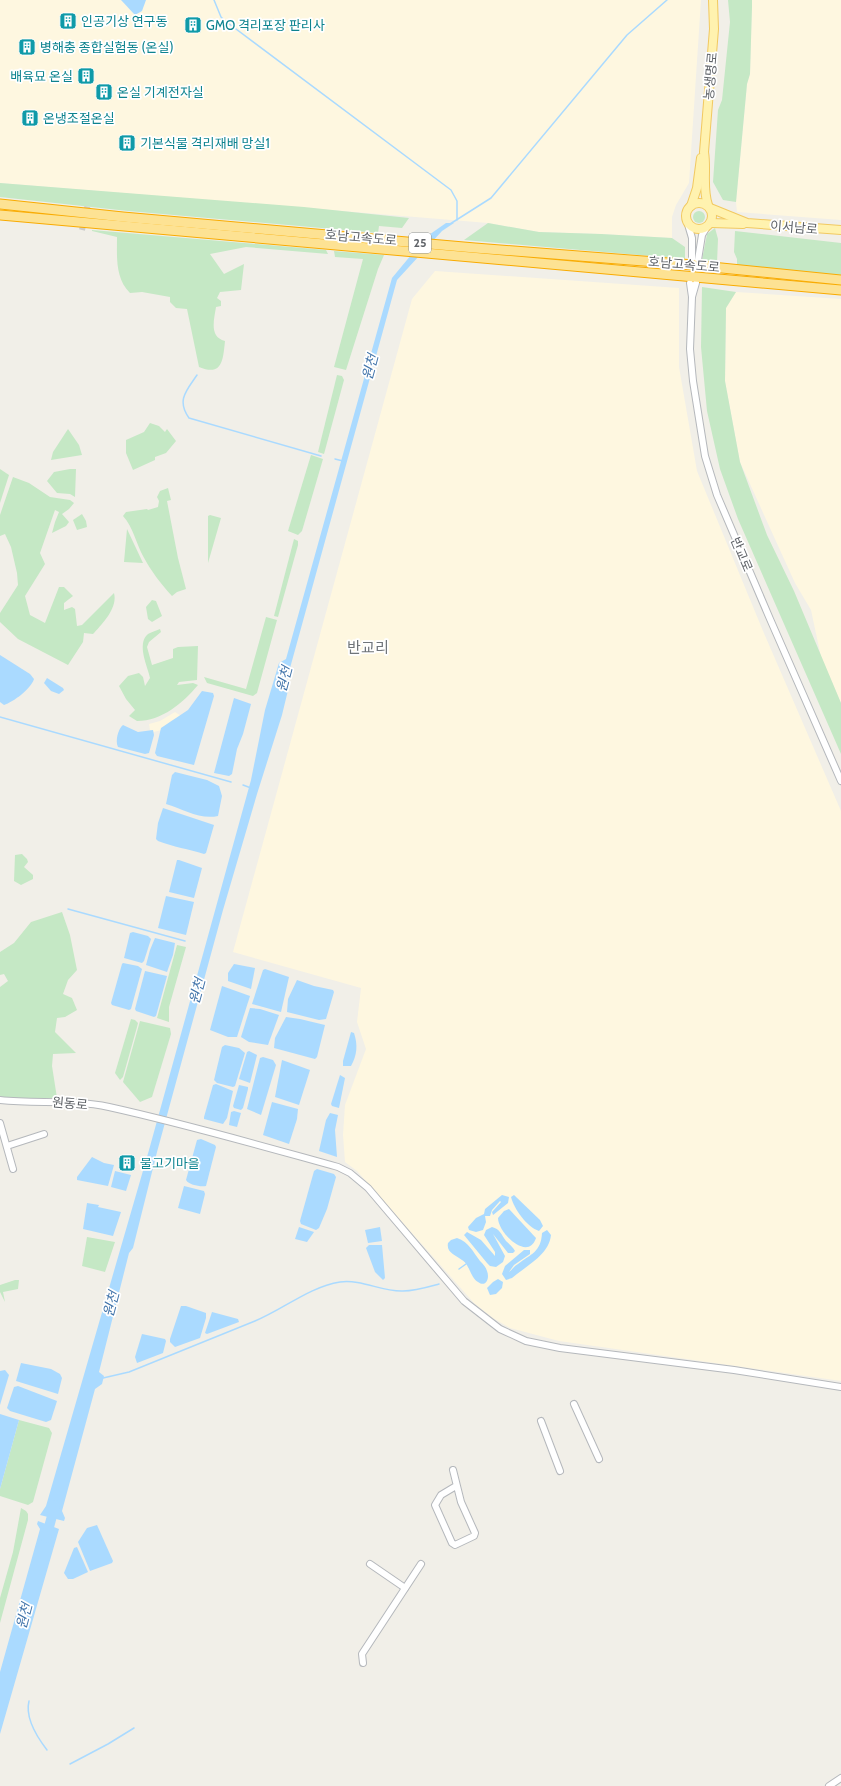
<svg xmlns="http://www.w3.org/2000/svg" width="841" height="1786" font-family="Cabin,'Noto Sans KR',sans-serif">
  <rect width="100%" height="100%" fill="#f1efe8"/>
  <g fill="#fef7e0">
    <path d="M 0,0 L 701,0 L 689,183 L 676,205 L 672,217 L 672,238 L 601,234 L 539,232 L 488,223 L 0,183 Z"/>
    <path d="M 752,0 L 841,0 L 841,220 L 737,212 L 736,202 L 747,84 L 750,74 Z"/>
    <path d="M 435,271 L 679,288 L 679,367 L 697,471 L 763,631 L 841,811 L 841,1381 L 559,1341 L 510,1328 L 493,1318 L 474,1303 L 357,1171 L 345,1162 L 343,1135 L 345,1105 L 366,1049 L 357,1022 L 361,988 L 233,952 L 412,299 Z"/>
    <path d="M 736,292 L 841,299 L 841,703 L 821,657 L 811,610 L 795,583 L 740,462 L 725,381 L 726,308 Z"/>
    <path d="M 175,712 L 181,716 L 171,721 L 161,730 L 154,732 L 150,730 L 149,724 L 160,721 Z"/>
  </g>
  <g fill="#c5e8c5">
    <path d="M 728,0 L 752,0 L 752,7 L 750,74 L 747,84 L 736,202 L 723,200 L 713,182 L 718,110 L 722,100 L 730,22 Z"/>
    <path d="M 0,183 L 304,207 L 409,218 L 402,228 L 379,226 L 378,233 L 128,211 L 0,197 Z"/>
    <circle cx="699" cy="217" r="6"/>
    <path d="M 488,223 L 539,232 L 601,234 L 672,238 L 685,247 L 685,259 L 464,240 Z"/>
    <path d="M 715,228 L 718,239 L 717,263 L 702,260 L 707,234 Z"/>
    <path d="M 92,230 L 326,250 L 328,254 L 246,247 L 210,254 L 224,274 L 244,264 L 241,290 L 220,292 L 217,298 L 221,301 L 221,306 L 216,307 C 214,320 209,337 225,341 C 223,359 223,377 199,367 L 187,309 L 176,308 L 170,302 L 170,297 L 142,292 L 130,293 C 115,278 117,257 117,237 L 92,231 Z"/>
    <path d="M 735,231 L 841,243 L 841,275 L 737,265 L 737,259 L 734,252 Z"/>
    <path d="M 334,251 L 384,255 L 378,269 L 346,370 L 334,367 L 363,259 L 335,257 Z"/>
    <path d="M 702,287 L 736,292 L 726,308 L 725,381 L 740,462 L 767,535 L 794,591 L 841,703 L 841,754 L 738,519 L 720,469 L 707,411 L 701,347 Z"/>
    <path d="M 337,375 L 342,376 L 344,380 L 324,454 L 318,452 Z"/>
    <path d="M 150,423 L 159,426 L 165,432 L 167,429 L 176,441 L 166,453 L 155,457 L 155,460 L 133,470 L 126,453 L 126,440 L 144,432 Z"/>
    <path d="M 68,429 L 79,445 L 82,455 L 51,460 L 53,452 Z"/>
    <path d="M 311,455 L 323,459 L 302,531 L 298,535 L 288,531 Z"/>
    <path d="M 0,469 L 9,475 L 0,503 Z"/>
    <path d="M 70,469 L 76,469 L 75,497 L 70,494 L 57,493 L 47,481 L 54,472 Z"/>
    <path d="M 13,477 L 29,483 L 50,497 L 70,500 L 74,503 L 69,509 L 62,514 L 69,522 L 66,526 L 52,533 L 55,522 L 59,512 L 55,510 L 40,553 L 45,564 L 25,596 L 30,615 L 45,623 L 59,587 L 64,587 L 73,596 L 64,603 L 64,610 L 72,607 L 75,609 L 77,626 L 82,625 L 114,593 C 118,608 102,624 93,634 L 84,633 L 83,642 L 68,665 L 18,639 L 0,622 L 0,613 L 18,585 L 17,573 L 11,547 L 5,534 L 0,536 L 0,515 Z"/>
    <path d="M 168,488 L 171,500 L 167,501 L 178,558 L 186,589 L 177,592 L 172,596 C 161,584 151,571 143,556 C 136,543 133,527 123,516 L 126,512 L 147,509 L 148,510 L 158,507 L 159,501 L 157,497 L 160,491 Z"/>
    <path d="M 82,514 L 86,521 L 87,527 L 77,530 L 73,520 Z"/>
    <path d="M 210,515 L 221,518 L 208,563 L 208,516 Z"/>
    <path d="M 127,529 L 143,563 L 124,562 Z"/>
    <path d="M 294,539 L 298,541 L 298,545 L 278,617 L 274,616 Z"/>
    <path d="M 152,600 L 156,601 L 162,616 L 152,622 L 148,619 L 146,607 Z"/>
    <path d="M 266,617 L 277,620 L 257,693 L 253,696 L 207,683 L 204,677 L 246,689 Z"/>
    <path d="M 160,629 L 161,632 L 149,642 L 147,647 L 152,665 L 173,658 L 173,649 L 178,647 L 198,646 L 197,680 L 179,682 L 177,685 L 193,683 L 198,685 C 183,703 162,721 137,721 L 129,716 L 135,710 L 126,699 L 119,686 L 128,676 L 139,673 L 143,677 L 145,686 L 150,678 C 148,667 136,644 148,634 C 151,632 156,631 160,629 Z"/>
    <path d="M 22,854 L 27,859 L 28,862 L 24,867 L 33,875 L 33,879 L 21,885 L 14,881 L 15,855 Z"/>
    <path d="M 62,912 L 70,935 L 77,970 L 68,980 L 63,994 L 72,998 L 77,1010 L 65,1017 L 57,1018 L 55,1032 L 76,1053 L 53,1054 L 52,1066 L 57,1098 L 15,1098 L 0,1097 L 0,987 L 8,981 L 4,974 L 0,975 L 0,952 L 14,943 L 31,922 Z"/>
    <path d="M 177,945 L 186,947 L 169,1007 L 169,1022 L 157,1018 Z"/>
    <path d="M 131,1019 L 135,1020 L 138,1023 L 137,1027 L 123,1077 L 120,1080 L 115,1073 Z"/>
    <path d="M 140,1021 L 170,1028 L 171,1034 L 152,1097 L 140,1102 L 123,1082 Z"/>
    <path d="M 87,1237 L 115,1242 L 105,1272 L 82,1266 Z"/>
    <path d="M 15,1280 L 19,1280 L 18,1289 L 3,1292 L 5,1302 L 0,1292 L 0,1285 Z"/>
    <path d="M 19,1420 L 49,1428 L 52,1433 L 33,1502 L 28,1505 L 0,1496 L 0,1489 Z"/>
    <path d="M 21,1508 L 26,1511 L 28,1514 L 28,1520 L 0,1623 L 0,1598 L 13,1552 Z"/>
  </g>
  <g fill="#aadaff">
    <path d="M 121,0 L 146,0 L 142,11 L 135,15 Z"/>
    <path d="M 446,223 L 454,223 L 442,231 L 397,280 L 287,679 L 290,682 L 282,715 L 257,794 L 223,910 L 157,1152 L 133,1248 L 129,1253 L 99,1372 L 104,1376 L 102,1384 L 95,1389 L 62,1511 L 65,1518 L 64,1521 L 40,1515 L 46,1506 L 149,1150 L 251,780 L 265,710 L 279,663 L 286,659 L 392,278 L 426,237 Z"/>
    <path d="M 0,655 L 30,674 L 34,679 C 31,689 13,702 4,705 L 0,702 Z"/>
    <path d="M 47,678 L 63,688 L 64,690 L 59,694 L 51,691 L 44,683 Z"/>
    <path d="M 202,691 L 213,693 L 214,696 L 194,765 L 157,756 L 155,753 L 161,728 L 188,710 Z"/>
    <path d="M 234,698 L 251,704 L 243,734 L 237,749 L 232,774 L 229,776 L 214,773 Z"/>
    <path d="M 123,725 L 138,732 L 153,730 L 154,735 L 149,753 L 145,754 L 118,747 C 115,741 118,729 123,725 Z"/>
    <path d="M 175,772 L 207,780 L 219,786 L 222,796 L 218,816 C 200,820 183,809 166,804 L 172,775 Z"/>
    <path d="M 163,808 L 214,825 L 206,853 L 204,854 C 189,849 173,847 158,841 L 156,839 L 158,823 Z"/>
    <path d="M 177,860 L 179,860 L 202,868 L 194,898 L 169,892 Z"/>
    <path d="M 166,896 L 194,902 L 186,935 L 158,928 Z"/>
    <path d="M 133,932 L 148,936 L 151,939 L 144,961 L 142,963 L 124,958 L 130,933 Z"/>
    <path d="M 155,938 L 175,943 L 173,955 L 167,972 L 146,965 L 150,950 Z"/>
    <path d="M 123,963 L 138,966 L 142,969 L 131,1009 L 129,1010 L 112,1005 L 111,1003 L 122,964 Z"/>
    <path d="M 234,964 L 255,968 L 251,989 L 228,981 L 228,973 Z"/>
    <path d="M 265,969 L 289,977 L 281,1012 L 252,1004 L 263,970 Z"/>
    <path d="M 145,971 L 167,976 L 156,1016 L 154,1017 L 136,1011 L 135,1009 Z"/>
    <path d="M 297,980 L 314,986 L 333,990 L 334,992 L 326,1019 L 319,1020 L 287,1012 L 288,999 Z"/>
    <path d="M 222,986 L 250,996 L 237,1037 L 228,1037 L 210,1030 Z"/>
    <path d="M 250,1008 L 260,1009 L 279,1015 L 268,1045 L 249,1042 L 241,1037 Z"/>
    <path d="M 286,1017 L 300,1019 L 325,1025 L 317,1057 L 315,1059 L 274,1048 L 275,1038 Z"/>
    <path d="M 351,1032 L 354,1033 C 358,1045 357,1055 351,1066 L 343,1066 L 343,1061 Z"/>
    <path d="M 225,1045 L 239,1048 L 245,1053 L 235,1086 L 233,1087 L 217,1083 L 214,1080 L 222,1047 Z"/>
    <path d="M 249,1051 L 257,1055 L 250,1083 L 239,1079 L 247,1052 Z"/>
    <path d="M 263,1057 L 273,1060 L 276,1065 L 261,1115 L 247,1109 L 260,1058 Z"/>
    <path d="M 282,1060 L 310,1070 L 299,1105 L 275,1097 Z"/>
    <path d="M 340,1075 L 345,1078 L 339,1108 L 332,1106 L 331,1104 Z"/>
    <path d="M 216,1084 L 233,1091 L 227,1118 L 223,1124 L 204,1119 L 204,1117 L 213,1085 Z"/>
    <path d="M 239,1085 L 248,1087 L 248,1089 L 243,1108 L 241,1110 L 234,1108 L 233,1106 Z"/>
    <path d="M 272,1102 L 298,1109 L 297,1119 L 289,1144 L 263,1135 Z"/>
    <path d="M 234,1111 L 241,1113 L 237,1127 L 229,1125 L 231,1112 Z"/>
    <path d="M 330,1113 L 338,1115 L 335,1130 L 337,1157 L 319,1151 L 326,1120 Z"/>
    <path d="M 201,1139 L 215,1145 L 216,1147 L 206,1186 C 200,1187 189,1185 186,1180 L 197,1140 Z"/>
    <path d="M 92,1157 L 104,1163 L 114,1165 L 108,1186 L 77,1180 L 77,1177 Z"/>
    <path d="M 317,1169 L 334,1174 L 336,1177 L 327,1209 L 319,1228 L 316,1230 L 301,1224 L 300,1221 L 314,1171 Z"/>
    <path d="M 115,1171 L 131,1175 L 126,1191 L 111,1187 Z"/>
    <path d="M 184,1186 L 204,1191 L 205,1194 L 200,1214 L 178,1208 Z"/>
    <path d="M 502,1195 L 509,1197 L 508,1203 L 493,1215 L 492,1212 L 501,1202 L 500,1201 L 492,1210 L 490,1216 L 485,1216 L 486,1222 L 483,1230 L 476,1232 L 469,1230 L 468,1227 L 476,1218 L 484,1214 L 485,1209 Z"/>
    <path d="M 514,1195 L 540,1220 L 543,1226 L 539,1231 C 527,1227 514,1209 511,1197 Z"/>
    <path d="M 87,1203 L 99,1205 L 98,1207 L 121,1212 L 113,1236 L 83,1229 Z"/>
    <path d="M 509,1209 L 536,1238 C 528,1262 498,1233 498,1218 L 504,1211 Z"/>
    <path d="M 299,1227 L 314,1232 L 307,1242 L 295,1239 Z"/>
    <path d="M 380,1227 L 382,1241 L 368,1243 L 365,1230 Z"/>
    <path d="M 492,1227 C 500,1229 501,1234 506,1241 C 509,1244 513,1247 515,1251 L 513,1253 L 508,1253 L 493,1234 L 505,1256 L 503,1262 L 496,1267 L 490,1266 L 487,1263 L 464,1235 L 467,1232 L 481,1240 L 495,1256 L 495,1252 L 484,1235 L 486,1230 Z"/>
    <path d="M 547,1230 L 551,1235 C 549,1255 526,1266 512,1278 L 506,1280 L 502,1274 L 505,1266 L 524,1250 L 530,1250 L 530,1254 L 514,1265 L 509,1272 C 512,1270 514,1266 518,1264 C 531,1254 541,1252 542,1233 Z"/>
    <path d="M 457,1238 C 469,1242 473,1252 480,1261 C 483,1264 486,1267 487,1271 C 490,1278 486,1288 478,1282 C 470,1277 470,1265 462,1260 C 456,1255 446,1253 448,1243 L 451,1240 Z"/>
    <path d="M 369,1245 L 382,1245 L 385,1278 L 383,1280 L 375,1272 L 366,1248 Z"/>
    <path d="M 498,1279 L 503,1282 L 502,1288 L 496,1294 L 490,1295 L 487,1288 L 493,1282 Z"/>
    <path d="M 181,1306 L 186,1306 L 206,1313 L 206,1318 L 200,1338 L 175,1347 L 170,1342 L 170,1339 Z"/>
    <path d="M 212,1312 L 238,1319 L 239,1322 L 207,1334 L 205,1333 Z"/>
    <path d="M 142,1334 L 165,1339 L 166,1341 L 163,1353 L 137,1363 L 135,1357 Z"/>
    <path d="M 21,1363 L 51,1369 L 60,1374 L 62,1378 L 58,1394 L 16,1381 Z"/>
    <path d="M 5,1370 L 9,1375 L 0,1405 L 0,1371 Z"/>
    <path d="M 18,1386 L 57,1401 L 51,1420 L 46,1422 L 10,1411 L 7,1408 L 14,1387 Z"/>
    <path d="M 0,1414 L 19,1420 L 0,1489 Z"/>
    <path d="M 38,1521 L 59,1529 L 0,1734 L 0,1672 L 40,1529 L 37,1524 Z"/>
    <path d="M 97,1525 L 113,1561 L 112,1563 L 90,1571 L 78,1542 L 87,1528 Z"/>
    <path d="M 77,1547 L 88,1572 L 73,1579 L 68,1579 L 64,1573 L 74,1548 Z"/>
  </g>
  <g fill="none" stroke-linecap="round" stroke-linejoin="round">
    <g stroke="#aadaff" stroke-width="1.5">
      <path d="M 214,0 L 221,17 L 224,20 L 451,190 L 457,201 L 457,220"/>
      <path d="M 450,224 L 491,198 L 627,35 L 667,0"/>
      <path d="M 197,375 C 187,390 176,400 189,418 L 321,456"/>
      <path d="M 335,459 L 343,461"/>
      <path d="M 0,717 L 231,782"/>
      <path d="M 243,785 L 251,788"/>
      <path d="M 68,909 L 185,941"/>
      <path d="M 459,1269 L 466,1264"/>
      <path d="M 103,1378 L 129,1372 L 255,1321 C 284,1309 309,1287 340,1282 C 362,1279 382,1292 403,1291 C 415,1291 428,1287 439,1284"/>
      <path d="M 29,1701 C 25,1717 37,1737 47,1750"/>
      <path d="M 70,1764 L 108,1744 L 134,1728"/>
    </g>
    <path stroke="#aadaff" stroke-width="10" d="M 46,1538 L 55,1505"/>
    <path stroke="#ccccc8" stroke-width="6" stroke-dasharray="6 3" stroke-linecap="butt" d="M 82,230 L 88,204"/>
    <g stroke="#b5b8bc" stroke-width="8">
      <g id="minor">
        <path d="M 687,221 L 692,238 L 692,259"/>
        <path d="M 698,260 L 702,235 L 707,227"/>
        <path d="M 690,283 L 692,297 L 690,349 L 693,381 L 705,456 L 717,495 L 770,619 L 841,781"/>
        <path d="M 692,297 L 696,283"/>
        <path d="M 0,1100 C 36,1104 73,1099 109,1107 C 186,1124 262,1146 338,1167 L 350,1173 L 368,1188 L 464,1301 L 500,1329 L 526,1341 L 560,1348 L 734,1370 L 841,1387"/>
        <path d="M 0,1123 L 13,1169"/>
        <path d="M 7,1146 L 44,1134"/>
        <path d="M 574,1404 L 599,1459"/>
        <path d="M 541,1421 L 560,1471"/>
        <path d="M 453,1470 L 461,1502 L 475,1533 L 474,1536 L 455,1545 L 452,1543 L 435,1505 L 441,1495 L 456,1486"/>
        <path d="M 370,1564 L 405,1588"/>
        <path d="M 363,1663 L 362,1654 L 421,1564"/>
        <path d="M 829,1786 L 841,1778"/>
      </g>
    </g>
    <g stroke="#f2c960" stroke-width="10">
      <g id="major">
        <circle cx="699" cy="216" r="13"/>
        <path d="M 708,205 C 702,188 707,170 704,152 L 714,29 L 713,0"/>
        <path d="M 691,206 L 697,188 L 701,158"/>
        <path d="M 710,208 L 747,223 L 841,230"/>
        <path d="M 711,223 L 743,224"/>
      </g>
    </g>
    <g stroke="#f9ab00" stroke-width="11">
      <g id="highway">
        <path d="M 0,204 L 123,217 L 475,248 L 682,264 L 841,280"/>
        <path d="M 0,215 L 841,290"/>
      </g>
    </g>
    <use href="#minor" stroke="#fff" stroke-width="6"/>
    <use href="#major" stroke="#fff2af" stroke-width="8"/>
    <use href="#highway" stroke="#fde293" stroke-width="9"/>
  </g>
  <defs>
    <g id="building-square" transform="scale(0.9)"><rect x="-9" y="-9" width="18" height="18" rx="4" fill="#0f9aa8" stroke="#fff"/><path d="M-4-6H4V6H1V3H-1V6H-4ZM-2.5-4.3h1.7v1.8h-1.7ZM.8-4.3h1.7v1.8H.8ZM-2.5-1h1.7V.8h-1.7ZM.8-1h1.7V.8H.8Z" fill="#fff"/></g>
  </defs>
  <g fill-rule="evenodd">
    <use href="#building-square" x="68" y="21"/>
    <use href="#building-square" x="193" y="25"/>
    <use href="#building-square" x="27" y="47"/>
    <use href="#building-square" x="86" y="76"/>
    <use href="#building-square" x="104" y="92"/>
    <use href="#building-square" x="30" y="118"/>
    <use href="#building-square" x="127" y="143"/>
    <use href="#building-square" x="127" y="1163"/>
  </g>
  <g text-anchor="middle" stroke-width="3.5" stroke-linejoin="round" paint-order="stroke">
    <rect fill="#fff" stroke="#8f9295" stroke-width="1" x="409" y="233" width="22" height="20" rx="3"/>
    <g font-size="12" font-weight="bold" fill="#5f6368">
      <text x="420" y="247">25</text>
    </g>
    <g font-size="13" fill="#0d838f" stroke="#fff" text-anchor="start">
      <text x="81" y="26">인공기상 연구동</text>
      <text x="206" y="30">GMO 격리포장 판리사</text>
      <text x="40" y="52">병해충 종합실험동 (온실)</text>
      <text x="73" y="81" text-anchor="end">배육묘 온실</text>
      <text x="117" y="97">온실 기계전자실</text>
      <text x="43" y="123">온냉조절온실</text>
      <text x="140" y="148">기본식물 격리재배 망실1</text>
      <text x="140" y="1168">물고기마을</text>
    </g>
    <g font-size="13" fill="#5f6368" stroke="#fff">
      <text transform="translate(710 76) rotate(-85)" y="5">농생명로</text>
      <text transform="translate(794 227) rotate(5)" y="5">이서남로</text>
      <text transform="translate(361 237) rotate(5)" y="5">호남고속도로</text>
      <text transform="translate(684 264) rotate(5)" y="5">호남고속도로</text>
      <text transform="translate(742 554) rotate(67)" y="5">반교로</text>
      <text transform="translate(70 1103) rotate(5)" y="5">원동로</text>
    </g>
    <g font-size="14" font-style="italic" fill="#4174aa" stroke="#fff">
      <text transform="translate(370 367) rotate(-75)" y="5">원천</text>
      <text transform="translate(284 679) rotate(-75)" y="5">원천</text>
      <text transform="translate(197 991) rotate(-75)" y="5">원천</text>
      <text transform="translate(111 1304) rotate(-75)" y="5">원천</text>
      <text transform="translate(24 1616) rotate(-75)" y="5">원천</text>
    </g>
    <g font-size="15" fill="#70757a" stroke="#fff">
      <text x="368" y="653">반교리</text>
    </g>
  </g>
</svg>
